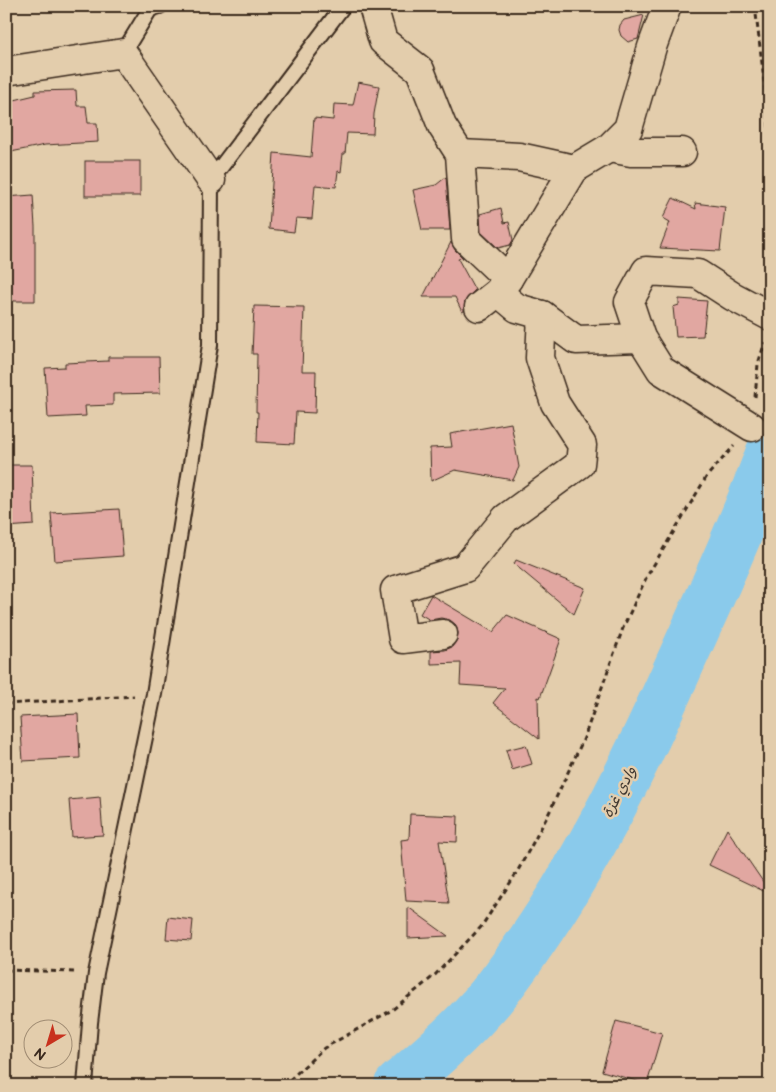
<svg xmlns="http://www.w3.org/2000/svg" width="776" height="1092" font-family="'Balsamiq Sans','Playpen Sans Arabic',sans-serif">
  <rect width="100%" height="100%" fill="#e3cdac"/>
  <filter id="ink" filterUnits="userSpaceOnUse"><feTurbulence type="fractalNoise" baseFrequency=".02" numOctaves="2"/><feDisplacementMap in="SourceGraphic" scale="10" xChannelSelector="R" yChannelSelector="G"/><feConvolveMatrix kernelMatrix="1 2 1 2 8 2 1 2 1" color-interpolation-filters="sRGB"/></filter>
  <g filter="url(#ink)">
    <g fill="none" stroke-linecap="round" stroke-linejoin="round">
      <path stroke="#8acaeb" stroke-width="49" d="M 398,1086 C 427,1061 456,1036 481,1008 C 500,988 515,965 531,942 C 592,854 639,756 682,659 C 713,591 744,523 770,453"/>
    </g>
    <g fill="#e1a7a1" stroke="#3b2a1e">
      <path d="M 644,15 L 638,39 L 628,42 L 621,36 L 619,30 L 620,25 L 624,20 Z"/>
      <path d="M 358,82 L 379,86 L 374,114 L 373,134 L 347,133 L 345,154 L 343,154 L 341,172 L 338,171 L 336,187 L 315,185 L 312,219 L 296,218 L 294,232 L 269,229 L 274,153 L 311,157 L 314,118 L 333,120 L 334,104 L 353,105 Z"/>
      <path d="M 76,90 L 77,106 L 86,106 L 88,123 L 97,123 L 98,142 L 45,145 L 6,153 L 6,102 L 35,95 L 35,91 Z"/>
      <rect x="85" y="161" width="55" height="35"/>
      <path d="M 446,177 L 450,230 L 422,230 L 413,190 L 436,185 Z"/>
      <path d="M 33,195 L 35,227 L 35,301 L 6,301 L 6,197 Z"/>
      <path d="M 673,198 L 696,209 L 695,203 L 725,207 L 720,251 L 660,248 L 670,222 L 663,218 Z"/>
      <path d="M 501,208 L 504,223 L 509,222 L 513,240 L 510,245 L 498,248 L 481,232 L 480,214 Z"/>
      <path d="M 451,242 L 455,250 L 463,258 L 458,259 L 475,290 L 465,301 L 464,311 L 462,312 L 455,297 L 423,297 Z"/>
      <path d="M 679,299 L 707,301 L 703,336 L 676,337 L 673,307 L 679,305 Z"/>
      <path d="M 254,306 L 304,307 L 302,371 L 316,371 L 315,413 L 296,412 L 294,444 L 257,442 L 258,412 L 256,412 L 257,354 L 252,354 Z"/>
      <path d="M 108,357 L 159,357 L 160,393 L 113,394 L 113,405 L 85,406 L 86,416 L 48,418 L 45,368 L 65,367 L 65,363 L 108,361 Z"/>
      <path d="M 511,423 L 519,467 L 513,480 L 455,470 L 431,481 L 430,448 L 452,447 L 450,434 Z"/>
      <path d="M 6,465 L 32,465 L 34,525 L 6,527 Z"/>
      <path d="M 119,509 L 123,556 L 55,561 L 51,513 Z"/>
      <path d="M 516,560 L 585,588 L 574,614 L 514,564 Z"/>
      <path d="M 431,595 L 493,632 L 507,615 L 561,639 L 540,698 L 538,697 L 539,739 L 493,703 L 505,688 L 460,685 L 461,663 L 431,664 L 431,651 L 445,650 L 452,647 L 457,640 L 458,633 L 456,625 L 450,620 L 441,618 L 430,620 L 420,614 Z"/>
      <path d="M 78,714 L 80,758 L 23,761 L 20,717 Z"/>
      <path d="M 526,745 L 532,764 L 512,770 L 506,750 Z"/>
      <path d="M 100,797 L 103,835 L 72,837 L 69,800 Z"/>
      <path d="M 410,814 L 458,816 L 457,842 L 439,841 L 449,903 L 406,901 L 401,840 L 409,839 Z"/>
      <path d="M 727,829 L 770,892 L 770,894 L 709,865 Z"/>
      <path d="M 408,907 L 448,936 L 408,938 Z"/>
      <path d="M 168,917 L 193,920 L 191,941 L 166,939 Z"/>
      <path d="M 616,1021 L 662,1033 L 647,1084 L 602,1071 Z"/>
    </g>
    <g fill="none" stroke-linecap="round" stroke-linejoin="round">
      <g stroke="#3b2a1e" stroke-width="18">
        <g id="lane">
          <path d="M 123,53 L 150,9 L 160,6"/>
          <path d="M 85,1086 L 90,1023 L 96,973 L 154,694 L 210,345 L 211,180 L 343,6"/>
        </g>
      </g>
      <g stroke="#3b2a1e" stroke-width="31">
        <g id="street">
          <path d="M 373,6 L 383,41 L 420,70 L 442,126 L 460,154 L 466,239 L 508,279"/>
          <path d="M 6,71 L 123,53 L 211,180"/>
          <path d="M 609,148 L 631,152 L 682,152"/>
          <path d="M 460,154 L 519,157 L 574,169 L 609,148 L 628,129 L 652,47 L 667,6"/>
          <path d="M 498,292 L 517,308 L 542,315 L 576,340 L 641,338"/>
          <path d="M 479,307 L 498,292 L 508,279 L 574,169"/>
          <path d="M 752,427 L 661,370 L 641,338 L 629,302 L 646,271 L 698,274 L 732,296 L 770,316"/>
          <path d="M 443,634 L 403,639 L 395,590 L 465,568 L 506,518 L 580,464 L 582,445 L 555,403 L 540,358 L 542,315"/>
        </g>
      </g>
      <g stroke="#3b2a1e" stroke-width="3" stroke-dasharray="5 4" stroke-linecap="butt">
        <path d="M 755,6 L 767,104 L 770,141"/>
        <path d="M 755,397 L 758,364 L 765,342"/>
        <path d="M 6,704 L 134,696"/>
        <path d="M 6,970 L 76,972"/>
        <path d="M 283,1086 L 324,1048 L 392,1010 L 435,975 L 481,927 L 516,874 L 548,815 L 584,738 L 623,628 L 646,578 L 707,476 L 734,446"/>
      </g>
      <use href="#lane" stroke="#e3cdac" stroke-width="14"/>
      <use href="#street" stroke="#e3cdac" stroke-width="28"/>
    </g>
  </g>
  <g text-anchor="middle" stroke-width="5" stroke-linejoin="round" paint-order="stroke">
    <g font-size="15" font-style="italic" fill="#433a32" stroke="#e3cdac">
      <text transform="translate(619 792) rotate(-62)" y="5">وادي غزة</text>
    </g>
  </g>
  <rect width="776" height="1092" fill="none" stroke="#e3cdac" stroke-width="25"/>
  <rect x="12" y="12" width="751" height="1067" fill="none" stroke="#3b2a1e" stroke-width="2" filter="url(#ink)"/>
  <g transform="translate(48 1044) rotate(218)"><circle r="24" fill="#e3cdac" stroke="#a08c73"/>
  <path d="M0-4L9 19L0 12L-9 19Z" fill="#c8321e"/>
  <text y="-8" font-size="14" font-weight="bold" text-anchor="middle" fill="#3b2a1e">N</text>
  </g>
</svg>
